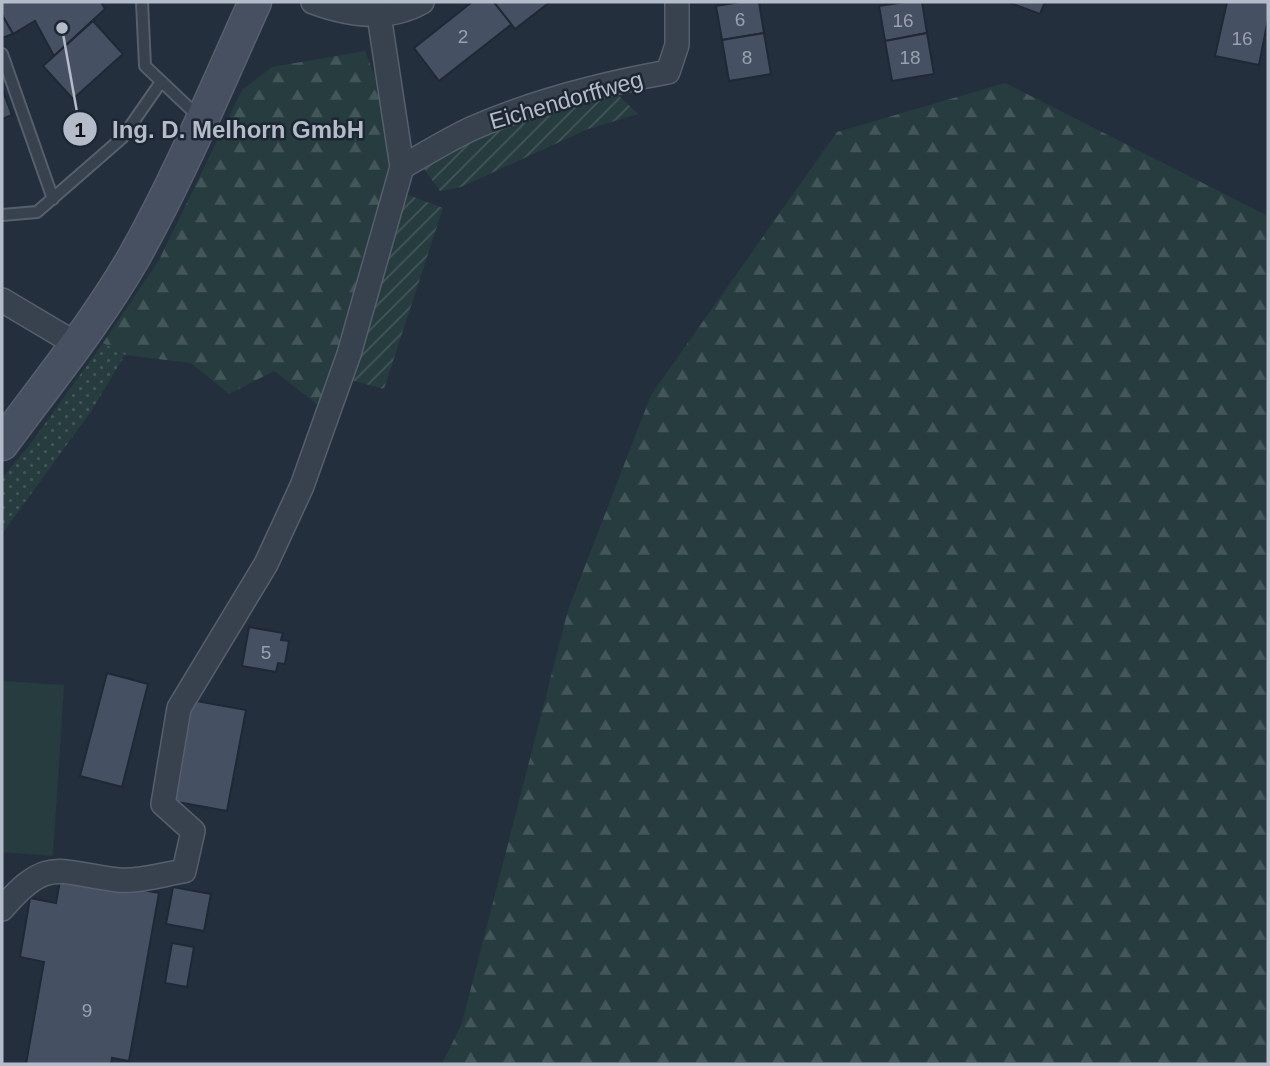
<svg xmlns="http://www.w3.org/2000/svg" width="1270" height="1066" font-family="Arial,sans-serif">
  <defs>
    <pattern id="grass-dots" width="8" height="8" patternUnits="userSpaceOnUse" patternTransform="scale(1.75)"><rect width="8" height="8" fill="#263c3f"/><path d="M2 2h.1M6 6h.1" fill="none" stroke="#435659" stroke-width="1.8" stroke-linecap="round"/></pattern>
    <pattern id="forest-firs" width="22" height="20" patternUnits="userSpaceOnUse" patternTransform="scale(1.75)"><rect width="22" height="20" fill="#263c3f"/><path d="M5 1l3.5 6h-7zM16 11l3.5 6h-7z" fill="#435659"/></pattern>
    <pattern id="garden-furrows" width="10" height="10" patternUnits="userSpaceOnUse" patternTransform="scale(1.75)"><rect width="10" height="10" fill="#263c3f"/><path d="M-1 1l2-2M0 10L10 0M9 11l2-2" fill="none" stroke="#435659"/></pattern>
  </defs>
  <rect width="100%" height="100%" fill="#242f3e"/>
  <path fill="url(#grass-dots)" d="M 103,343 L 125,355 L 92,410 L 2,534 L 2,478 L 31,443 Z"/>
  <g fill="url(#forest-firs)">
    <path d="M 365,51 L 392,121 L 393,176 L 322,408 L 274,371 L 229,394 L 191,363 L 125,355 L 103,343 L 159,260 L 242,90 L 272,67 Z"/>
    <path d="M 1005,83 L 1268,216 L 1268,1064 L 442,1064 L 462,1023 L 568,610 L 651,395 L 837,132 Z"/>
  </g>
  <g fill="url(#garden-furrows)">
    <path d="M 613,90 L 638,114 L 588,129 L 461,187 L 440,191 L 422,166 L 490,130 Z"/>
    <path d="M 406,194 L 443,208 L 384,389 L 347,379 Z"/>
  </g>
  <path fill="#263c3f" d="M 2,681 L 64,685 L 53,856 L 2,852 Z"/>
  <g fill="#455162" stroke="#1f2835" stroke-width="2">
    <path d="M 2,2 L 101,2 L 105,9 L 54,56 L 35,21 L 13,34 L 2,15 Z"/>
    <path d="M 472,2 L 494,2 L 512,24 L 439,81 L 414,48 Z"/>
    <path d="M 494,2 L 550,2 L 515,29 Z"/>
    <path d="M 740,2 L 759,2 L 764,33 L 722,40 L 716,6 Z"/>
    <path d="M 905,2 L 922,2 L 927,33 L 885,41 L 879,6 Z"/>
    <path d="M 1008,2 L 1045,2 L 1040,14 Z"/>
    <path d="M 1227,2 L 1268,2 L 1268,19 L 1259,65 L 1215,56 Z"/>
    <path d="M 2,15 L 13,34 L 2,38 Z"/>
    <path d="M 93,21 L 123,54 L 73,99 L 43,66 Z"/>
    <path d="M 764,33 L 771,74 L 729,81 L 722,40 Z"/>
    <path d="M 927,33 L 934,74 L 892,81 L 885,41 Z"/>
    <path d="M 2,89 L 12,115 L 2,119 Z"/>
    <path d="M 249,627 L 283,633 L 281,640 L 289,641 L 285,664 L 278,663 L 276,672 L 242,666 Z"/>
    <path d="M 107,673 L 148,684 L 122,787 L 80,776 Z"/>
    <path d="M 191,700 L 246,710 L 227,811 L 172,801 Z"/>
    <path d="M 61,875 L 159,893 L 129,1061 L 112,1058 L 111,1064 L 26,1064 L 44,962 L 20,957 L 30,898 L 56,903 Z"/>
    <path d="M 173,887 L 211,894 L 204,931 L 166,924 Z"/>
    <path d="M 172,943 L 194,947 L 187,987 L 165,983 Z"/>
  </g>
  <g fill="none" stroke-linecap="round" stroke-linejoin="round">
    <g stroke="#565f6c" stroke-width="14">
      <g id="lane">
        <path d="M 142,2 L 145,66 L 200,118"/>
        <path d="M 2,54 L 53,199"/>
        <path d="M 2,215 L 37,212 L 122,138 L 161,82"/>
      </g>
    </g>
    <g stroke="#565f6c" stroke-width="26">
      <g id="street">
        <path d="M 313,2 C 348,15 389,21 422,2"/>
        <path d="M 402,167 C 425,154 449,139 473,128 C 535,101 601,84 668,72 L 677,45 L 677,2"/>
        <path d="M 2,300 L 76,344"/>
        <path d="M 2,909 C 48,855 58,873 118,880 C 139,882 164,874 184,871 L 193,831 L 163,804 L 179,708 L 266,564 L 302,486 L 349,354 L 402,167 L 379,15"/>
      </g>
    </g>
    <g stroke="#565f6c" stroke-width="35">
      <path id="secondary" d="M 2,444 C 47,383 96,323 134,257 C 180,175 216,88 255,2"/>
    </g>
    <use href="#lane" stroke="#38414e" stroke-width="10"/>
    <use href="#street" stroke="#38414e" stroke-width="23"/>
    <use href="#secondary" stroke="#465061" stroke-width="32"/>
  </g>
  <g text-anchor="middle" stroke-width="5" stroke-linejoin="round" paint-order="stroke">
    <g font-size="19" fill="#98a1af">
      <text x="740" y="26">6</text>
      <text x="903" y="27">16</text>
      <text x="463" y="43">2</text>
      <text x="1242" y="45">16</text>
      <text x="747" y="64">8</text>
      <text x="910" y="64">18</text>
      <text x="266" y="659">5</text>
      <text x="87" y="1017">9</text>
    </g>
    <g font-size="23" fill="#b4bcc9" stroke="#1d2633">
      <text transform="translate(566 100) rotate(-16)" y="8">Eichendorffweg</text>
    </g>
  </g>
  <path fill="none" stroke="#b4bcc9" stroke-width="2.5" d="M62 28L80 129"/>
  <g fill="#b4bcc9" stroke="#1d2633" stroke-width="2.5">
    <circle cx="62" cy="28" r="7"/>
    <circle cx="80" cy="129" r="18"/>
  </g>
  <g font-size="21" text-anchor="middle" font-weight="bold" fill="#111">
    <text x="80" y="137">1</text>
  </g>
  <g font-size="24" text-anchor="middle" font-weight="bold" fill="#b4bcc9" stroke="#1d2633" stroke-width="5" stroke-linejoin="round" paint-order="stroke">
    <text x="238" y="138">Ing. D. Melhorn GmbH</text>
  </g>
  <rect width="1270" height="1066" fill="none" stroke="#b4bcc9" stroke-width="7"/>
</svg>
